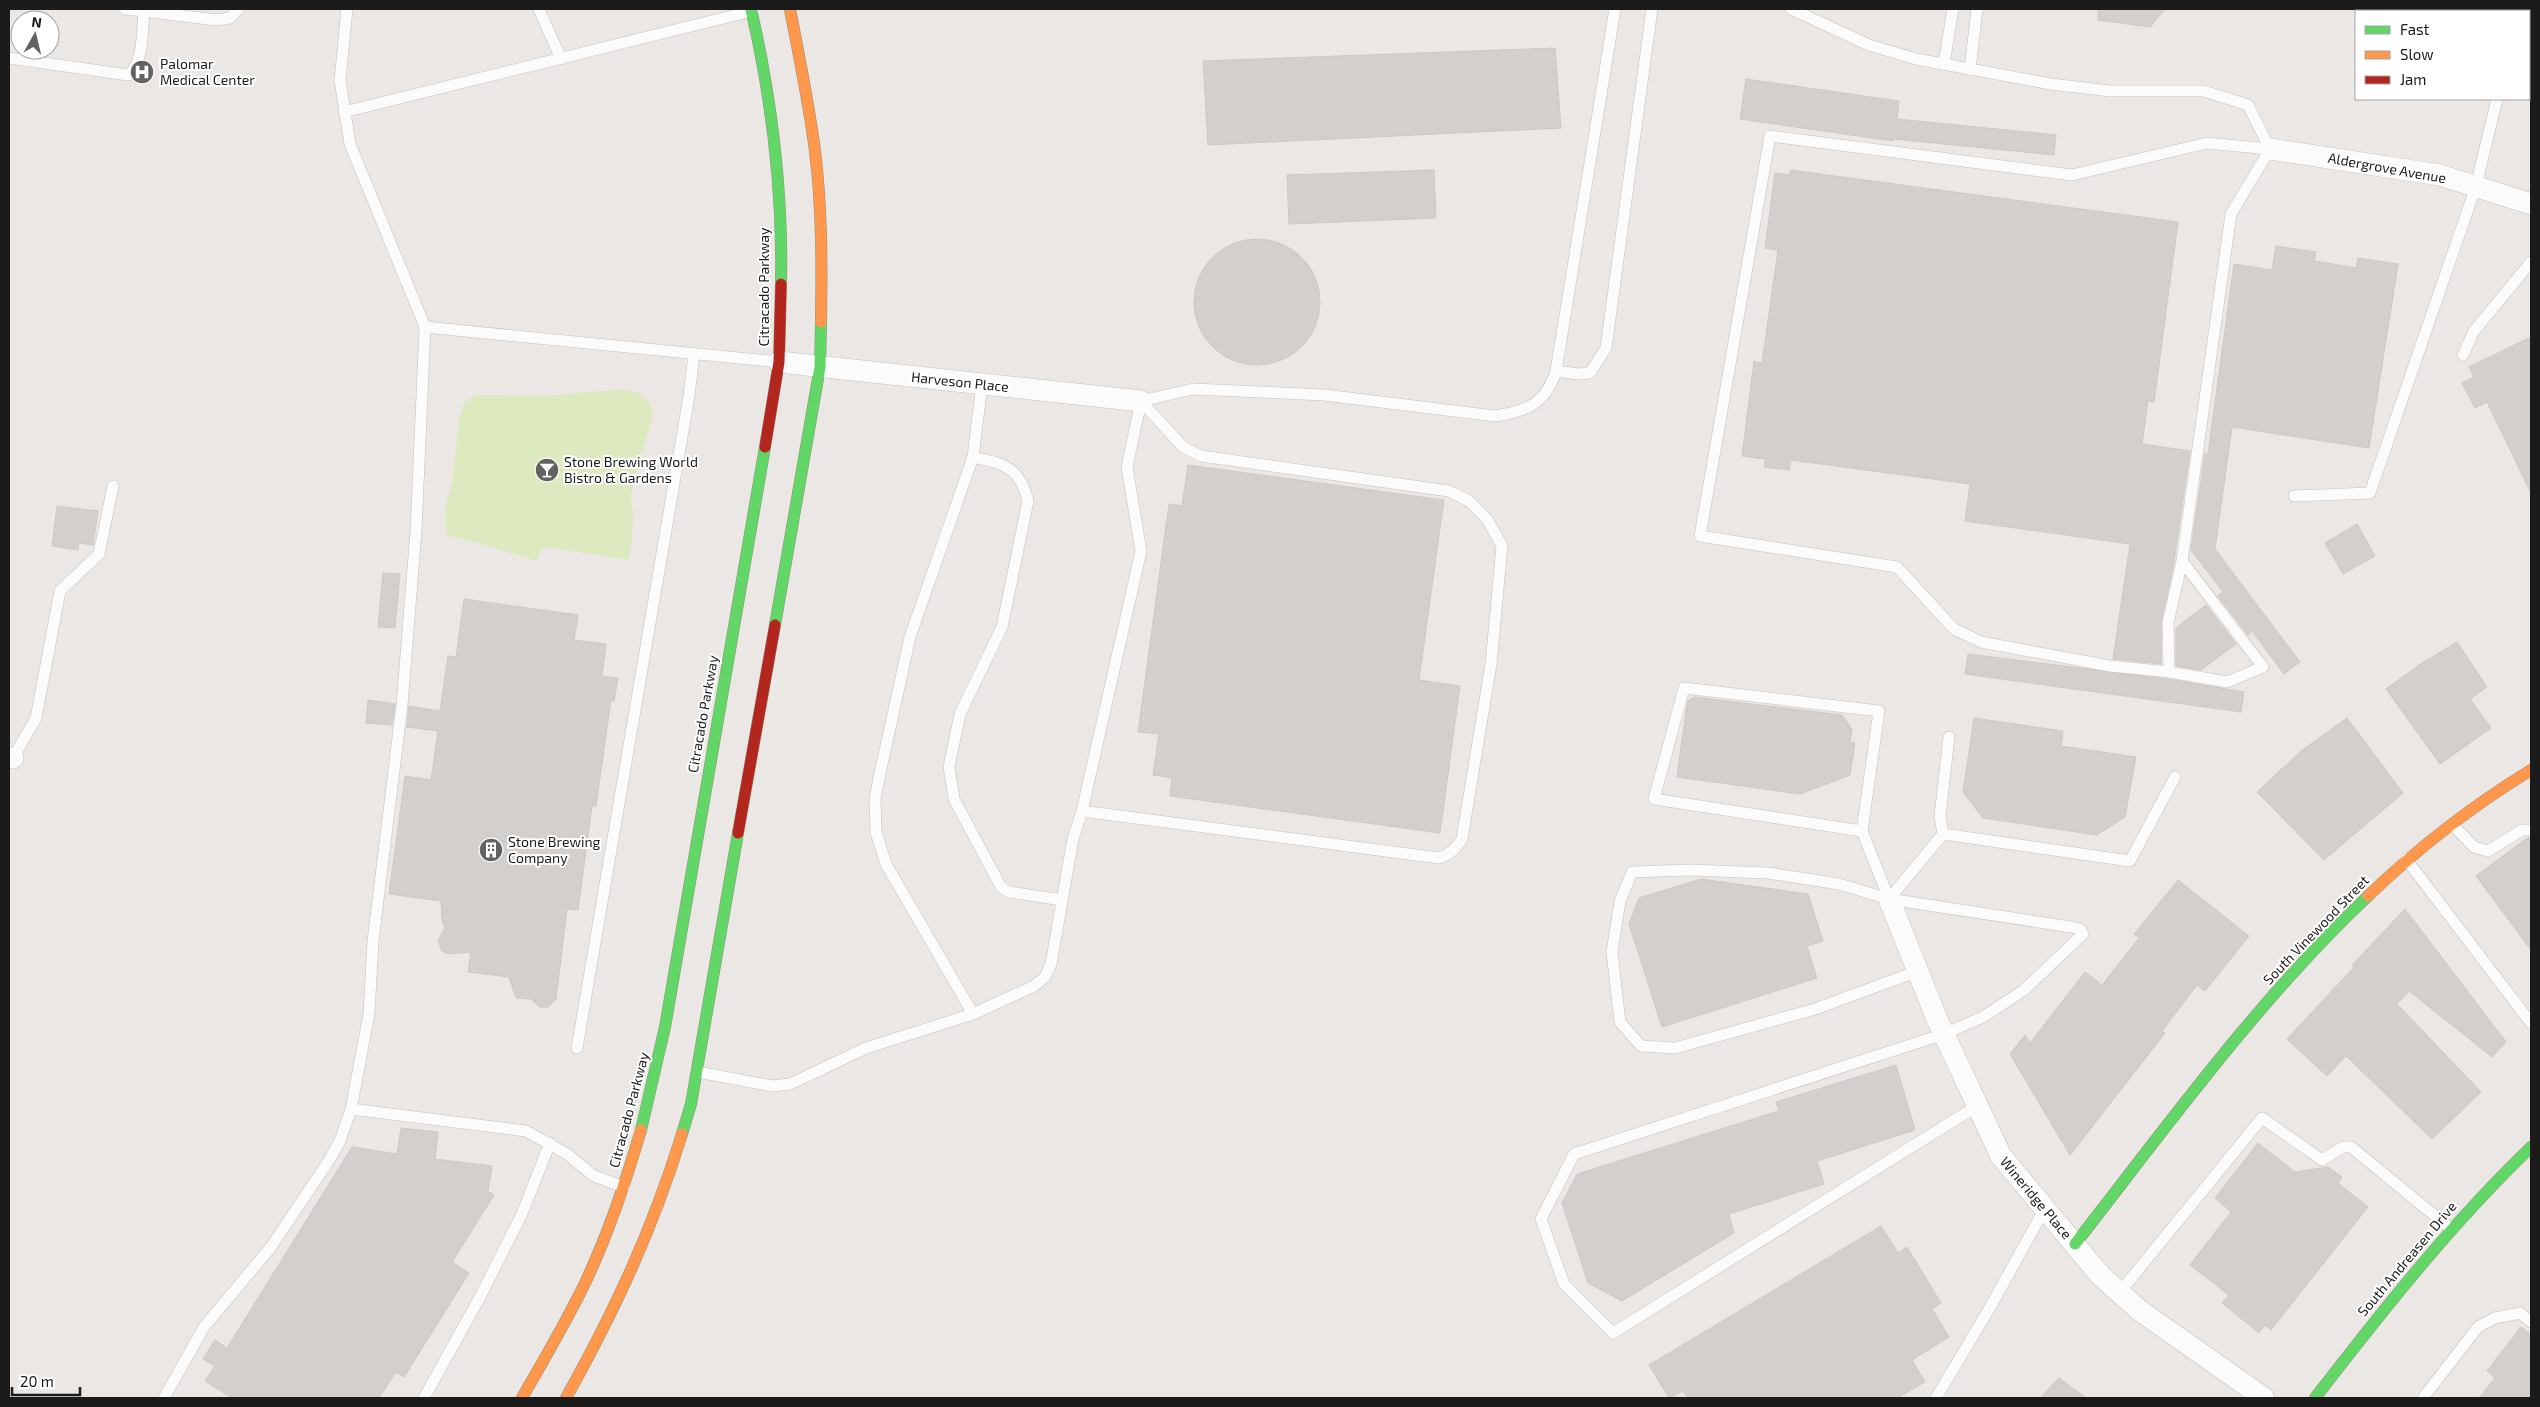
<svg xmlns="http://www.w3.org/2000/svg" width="2540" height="1407" font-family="'Exo 2',sans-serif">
  <rect width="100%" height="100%" fill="#eae7e4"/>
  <path fill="#ddeabf" d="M 623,389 C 640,393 650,397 653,414 L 630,497 L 634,514 L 629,560 L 547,547 L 540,550 L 537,561 L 465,539 L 445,535 L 446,503 L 452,483 L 459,419 L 464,403 L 475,395 L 547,396 Z"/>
  <g fill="#d3cfcc" stroke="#cec8c5">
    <path d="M 2098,9 L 2165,9 L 2150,27 L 2098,20 Z"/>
    <path d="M 1555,48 L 1561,128 L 1208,145 L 1203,61 Z"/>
    <path d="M 1746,79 L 1899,101 L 1897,119 L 2056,135 L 2054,155 L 1894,139 L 1893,141 L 1740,119 Z"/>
    <path d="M 1434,170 L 1436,218 L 1289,224 L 1287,175 Z"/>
    <path d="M 1790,170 L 2178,222 L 2154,402 L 2148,401 L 2142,444 L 2190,451 L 2173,568 L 2161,622 L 2161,664 L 2113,659 L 2130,544 L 1965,521 L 1970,484 L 1791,460 L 1789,470 L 1764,467 L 1765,459 L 1742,456 L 1754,361 L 1762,363 L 1778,250 L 1765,248 L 1775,173 L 1789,175 Z"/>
    <circle cx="1257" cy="302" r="63"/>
    <path d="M 2276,246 L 2316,252 L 2314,261 L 2356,268 L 2358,258 L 2398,264 L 2369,448 L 2232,427 L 2215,549 L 2300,662 L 2284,674 L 2252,631 L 2248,635 L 2218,596 L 2223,592 L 2191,550 L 2205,453 L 2208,454 L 2234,264 L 2272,270 Z"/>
    <path d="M 2531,337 L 2531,493 L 2487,402 L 2475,408 L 2462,383 L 2474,377 L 2469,367 Z"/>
    <path d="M 1188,465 L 1444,500 L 1419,680 L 1460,686 L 1440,833 L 1170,796 L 1172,778 L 1153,775 L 1159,734 L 1138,732 L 1169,504 L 1182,506 Z"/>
    <path d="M 57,506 L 98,511 L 93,545 L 79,543 L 78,550 L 52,546 Z"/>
    <path d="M 2357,524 L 2375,556 L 2343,574 L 2325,543 Z"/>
    <path d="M 383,573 L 400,574 L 395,628 L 378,627 Z"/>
    <path d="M 464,599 L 578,615 L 574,640 L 606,644 L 602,676 L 618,678 L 614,701 L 611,700 L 596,806 L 592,806 L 578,910 L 567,909 L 556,999 L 548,1007 L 540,1007 L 531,999 L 516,998 L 509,977 L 468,972 L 471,952 L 449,954 L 442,951 L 438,941 L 445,927 L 442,920 L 441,901 L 389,894 L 405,776 L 431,780 L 438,731 L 407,727 L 409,706 L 440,711 L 448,656 L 456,657 Z"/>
    <path d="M 2206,605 L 2236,644 L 2201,670 L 2176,666 L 2176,628 Z"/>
    <path d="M 2457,642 L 2487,687 L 2470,699 L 2491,728 L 2440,764 L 2386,689 L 2419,665 Z"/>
    <path d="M 1968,654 L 2168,679 L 2244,692 L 2241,712 L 1965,674 Z"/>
    <path d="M 1694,697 L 1842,715 L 1852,729 L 1850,742 L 1855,743 L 1850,775 L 1800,794 L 1677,777 L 1686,711 L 1688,701 Z"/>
    <path d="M 368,700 L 395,704 L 392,725 L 366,723 Z"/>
    <path d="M 1974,718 L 2063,731 L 2061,746 L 2136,757 L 2125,817 L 2097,835 L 1983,818 L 1963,792 Z"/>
    <path d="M 2347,718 L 2403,793 L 2324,860 L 2257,792 L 2301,751 Z"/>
    <path d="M 2531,838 L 2531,837 L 2531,950 L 2476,876 L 2527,838 Z"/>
    <path d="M 1701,879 L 1808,894 L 1823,941 L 1807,946 L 1817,978 L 1662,1027 L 1629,924 L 1639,898 Z"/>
    <path d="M 2178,880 L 2249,936 L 2205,991 L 2197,985 L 2162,1031 L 2165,1033 L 2070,1155 L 2010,1054 L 2025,1035 L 2030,1043 L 2085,972 L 2102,985 L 2139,938 L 2134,934 Z"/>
    <path d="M 2405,909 L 2506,1042 L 2492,1057 L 2409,991 L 2397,1004 L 2481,1092 L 2432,1139 L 2346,1056 L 2327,1076 L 2287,1039 L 2354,967 L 2352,965 Z"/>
    <path d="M 1896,1065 L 1915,1130 L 1817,1161 L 1824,1184 L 1729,1214 L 1734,1233 L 1622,1301 L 1588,1283 L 1562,1203 L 1577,1174 L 1779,1111 L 1776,1102 Z"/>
    <path d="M 401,1128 L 438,1132 L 435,1159 L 492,1166 L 488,1191 L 494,1195 L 452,1262 L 469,1273 L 404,1377 L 396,1372 L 379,1398 L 232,1398 L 205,1381 L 215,1366 L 203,1359 L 215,1340 L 227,1348 L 352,1147 L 397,1154 Z"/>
    <path d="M 2258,1143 L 2295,1172 L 2328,1167 L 2342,1177 L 2338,1183 L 2368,1207 L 2271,1330 L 2265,1325 L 2259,1333 L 2222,1303 L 2229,1295 L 2190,1265 L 2231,1212 L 2215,1198 Z"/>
    <path d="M 1881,1226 L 1898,1253 L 1907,1247 L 1941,1303 L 1932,1309 L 1949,1337 L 1912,1360 L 1925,1382 L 1897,1398 L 1688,1398 L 1683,1391 L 1669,1398 L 1649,1365 Z"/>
    <path d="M 2521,1327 L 2531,1335 L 2531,1398 L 2479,1398 L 2495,1378 L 2487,1371 Z"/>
    <path d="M 2059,1378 L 2086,1398 L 2040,1398 Z"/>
  </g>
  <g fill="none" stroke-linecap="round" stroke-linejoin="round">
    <g stroke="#c2c1c0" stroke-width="12">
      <g id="lane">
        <path d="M 347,9 L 340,80 L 350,144 L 425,327 L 416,531 L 402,705 L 373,941 L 369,1014 L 351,1109"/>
        <path d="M 539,9 L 561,59"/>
        <path d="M 1791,9 L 1869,45 L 1916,59 L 2051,84 L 2110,91 L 2204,91 L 2248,105 L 2270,149"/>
        <path d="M 144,11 L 216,20 L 230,18 L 238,9"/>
        <path d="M 2518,11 L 2518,9"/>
        <path d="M 9,58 L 128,75 C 144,63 142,31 144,11 L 125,9"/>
        <path d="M 1944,64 L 1953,9"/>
        <path d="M 1970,69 L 1977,9"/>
        <path d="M 344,112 L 752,11"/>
        <path d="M 425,327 L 779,362"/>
        <path d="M 2463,355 L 2474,331 L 2531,262"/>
        <path d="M 1556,371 L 1578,374 L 1590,373 L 1606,348 L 1652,9"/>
        <path d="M 1141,401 L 1193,389 L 1324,395 L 1495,416 C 1528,411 1545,404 1556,371 L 1615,9"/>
        <path d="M 973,457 C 1004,464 1020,467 1028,501 L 1002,627 L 960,714 L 949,767 L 954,799 L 1001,887 L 1009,892 L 1062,900"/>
        <path d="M 2294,496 L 2370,493 L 2476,186 L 2497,99"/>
        <path d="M 2182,561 L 2168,623 L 2169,672 L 2227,682 L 2263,667 L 2182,561 L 2231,214 L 2270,149"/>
        <path d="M 2169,672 L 2110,666 L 1981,642 L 1954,629 L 1897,567 L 1700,536 L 1770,136 L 2072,175 L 2207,143 L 2270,149"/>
        <path d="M 13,758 L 36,718 L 60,591 L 99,554 L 113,486"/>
        <path d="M 1082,811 L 1439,858 C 1450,854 1456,849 1462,839 L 1491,664 L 1502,546 L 1487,519 L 1469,501 L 1449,491 L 1201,456 L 1183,447 L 1141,401"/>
        <path d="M 2452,824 L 2474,847 L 2488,851 L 2522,830 L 2531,830"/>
        <path d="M 1862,831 L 1654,799 L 1684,688 L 1879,711 L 1862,831 L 1889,899"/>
        <path d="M 1943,834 L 1940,816 L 1949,737"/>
        <path d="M 2406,859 L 2531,1023"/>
        <path d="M 1889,899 L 1943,834 L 2130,861 L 2175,777"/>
        <path d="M 1918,971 L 1815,1009 L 1675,1048 L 1641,1046 L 1620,1022 L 1612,952 L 1620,901 L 1632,872 L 1691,870 L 1768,873 L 1839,884 L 1889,899 L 2071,927 L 2080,929 L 2083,934 L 2024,990 L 1983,1017 L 1944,1034 L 1574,1154 L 1541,1219 L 1564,1284 L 1613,1333 L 1977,1106"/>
        <path d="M 973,1014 L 886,864 L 876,832 L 875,799 L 879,778 L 910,637 L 973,457 L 982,384"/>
        <path d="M 577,1048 L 689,396 L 694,354"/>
        <path d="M 698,1072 L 772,1086 L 790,1084 L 866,1048 L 973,1014 L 1034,986 L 1045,977 L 1051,964 L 1073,839 L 1082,811 L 1141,551 L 1127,467 L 1141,401"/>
        <path d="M 2120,1292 L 2262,1118 L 2322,1160 L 2343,1147 L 2351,1147 L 2451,1229"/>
        <path d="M 164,1398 L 204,1327 L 271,1247 L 328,1162 L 340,1141 L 351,1109 L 526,1131 L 567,1154 L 594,1176 L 624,1187"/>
        <path d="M 424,1398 L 480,1297 L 521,1216 L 550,1143"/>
        <path d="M 1936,1398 L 1992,1304 L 2045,1208"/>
        <path d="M 2423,1398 L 2478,1327 L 2495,1318 L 2520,1313 L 2531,1322"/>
      </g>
    </g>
    <g stroke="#c2c1c0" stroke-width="22">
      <g id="street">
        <path d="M 2270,149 L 2440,175 L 2531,204"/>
        <path d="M 779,362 L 1141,401"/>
        <path d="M 9,758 L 13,758"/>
        <path d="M 1889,899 L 1937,1019 L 2001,1156 L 2100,1275 L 2139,1310 L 2264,1398"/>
      </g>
    </g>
    <g stroke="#95927c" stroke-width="12">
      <g id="fast">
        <path d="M 751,9 C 772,100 783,191 781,284"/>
        <path d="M 775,625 L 820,367 L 821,322"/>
        <path d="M 641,1130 L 665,1027 L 765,447"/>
        <path d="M 682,1134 L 691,1104 L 738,833"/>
        <path d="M 2075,1244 C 2168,1125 2258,1000 2368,896"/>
        <path d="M 2315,1398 C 2383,1310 2451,1224 2531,1147"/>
      </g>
    </g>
    <g stroke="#95927c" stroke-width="12">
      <g id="slow">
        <path d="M 790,9 C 799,56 809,104 815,151 C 822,208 822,265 821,322"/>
        <path d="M 2368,896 C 2418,848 2472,806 2531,770"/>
        <path d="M 522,1398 C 544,1359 567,1321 586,1281 C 609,1232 626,1181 641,1130"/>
        <path d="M 566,1398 C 615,1310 652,1231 682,1134"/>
      </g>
    </g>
    <g stroke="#95927c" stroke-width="12">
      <g id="jam">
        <path d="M 765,447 L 779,362 L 781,284"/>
        <path d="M 738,833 L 775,625"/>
      </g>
    </g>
    <use href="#lane" stroke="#fcfbfb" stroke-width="11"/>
    <use href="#street" stroke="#fcfbfb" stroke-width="21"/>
    <use href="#fast" stroke="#63d668" stroke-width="11"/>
    <use href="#slow" stroke="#ff974d" stroke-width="11"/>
    <use href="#jam" stroke="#b3261e" stroke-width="11"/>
  </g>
  <defs>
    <g id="hospital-disc" transform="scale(1.25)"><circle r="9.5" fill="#636261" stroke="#fff"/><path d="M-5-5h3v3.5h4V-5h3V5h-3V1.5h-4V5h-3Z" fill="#fff"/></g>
    <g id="bar-disc" transform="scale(1.25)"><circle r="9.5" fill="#636261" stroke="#fff"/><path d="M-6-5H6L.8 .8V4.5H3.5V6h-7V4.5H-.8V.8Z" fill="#fff"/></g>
    <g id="building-disc" transform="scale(1.25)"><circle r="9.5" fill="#636261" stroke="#fff"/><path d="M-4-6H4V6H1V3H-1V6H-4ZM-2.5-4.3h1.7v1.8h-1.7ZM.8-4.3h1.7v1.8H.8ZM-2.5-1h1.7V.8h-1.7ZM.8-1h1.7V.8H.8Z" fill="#fff"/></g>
  </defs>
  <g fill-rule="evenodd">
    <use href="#hospital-disc" x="142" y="72"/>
    <use href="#bar-disc" x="547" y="470"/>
    <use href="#building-disc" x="491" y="850"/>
  </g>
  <g text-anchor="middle" stroke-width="4" stroke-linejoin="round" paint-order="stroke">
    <g font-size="14" fill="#1b1b1b" stroke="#fff" text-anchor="start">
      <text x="160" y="69">Palomar<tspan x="160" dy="16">Medical Center</tspan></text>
      <text x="564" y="467">Stone Brewing World<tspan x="564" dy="16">Bistro &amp; Gardens</tspan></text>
      <text x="508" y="847">Stone Brewing<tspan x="508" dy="16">Company</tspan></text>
    </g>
    <g font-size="14" fill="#1b1b1b" stroke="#fff">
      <text transform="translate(2387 168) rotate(10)" y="5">Aldergrove Avenue</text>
      <text transform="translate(764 287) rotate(-90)" y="5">Citracado Parkway</text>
      <text transform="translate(960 382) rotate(6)" y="5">Harveson Place</text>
      <text transform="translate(703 714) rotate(-80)" y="5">Citracado Parkway</text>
      <text transform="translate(2316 930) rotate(-46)" y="5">South Vinewood Street</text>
      <text transform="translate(629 1110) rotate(-75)" y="5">Citracado Parkway</text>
      <text transform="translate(2036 1198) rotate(50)" y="5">Wineridge Place</text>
      <text transform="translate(2407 1259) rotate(-50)" y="5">South Andreasen Drive</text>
    </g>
  </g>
  <rect width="2540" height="1407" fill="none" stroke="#1b1b1b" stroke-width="20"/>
  <rect x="2355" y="10" width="175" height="90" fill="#ffffff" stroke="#a4a4a4"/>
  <rect x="2365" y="26" width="25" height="8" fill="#63d668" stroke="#a4a4a4"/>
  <text x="2400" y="35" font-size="15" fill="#1b1b1b">Fast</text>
  <rect x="2365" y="51" width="25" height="8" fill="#ff974d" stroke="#a4a4a4"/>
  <text x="2400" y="60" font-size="15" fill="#1b1b1b">Slow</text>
  <rect x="2365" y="76" width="25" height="8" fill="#b3261e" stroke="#a4a4a4"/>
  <text x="2400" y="85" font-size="15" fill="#1b1b1b">Jam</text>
  <g transform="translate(35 35) rotate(8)"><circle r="24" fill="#ffffff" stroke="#a4a4a4"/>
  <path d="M0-4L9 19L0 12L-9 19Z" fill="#636261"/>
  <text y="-8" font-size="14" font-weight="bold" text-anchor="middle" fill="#1b1b1b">N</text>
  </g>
  <path d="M12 1387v8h68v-8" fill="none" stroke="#1b1b1b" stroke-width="2.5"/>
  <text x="20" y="1387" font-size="15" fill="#1b1b1b" stroke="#ffffff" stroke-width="4" paint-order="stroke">20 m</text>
</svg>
